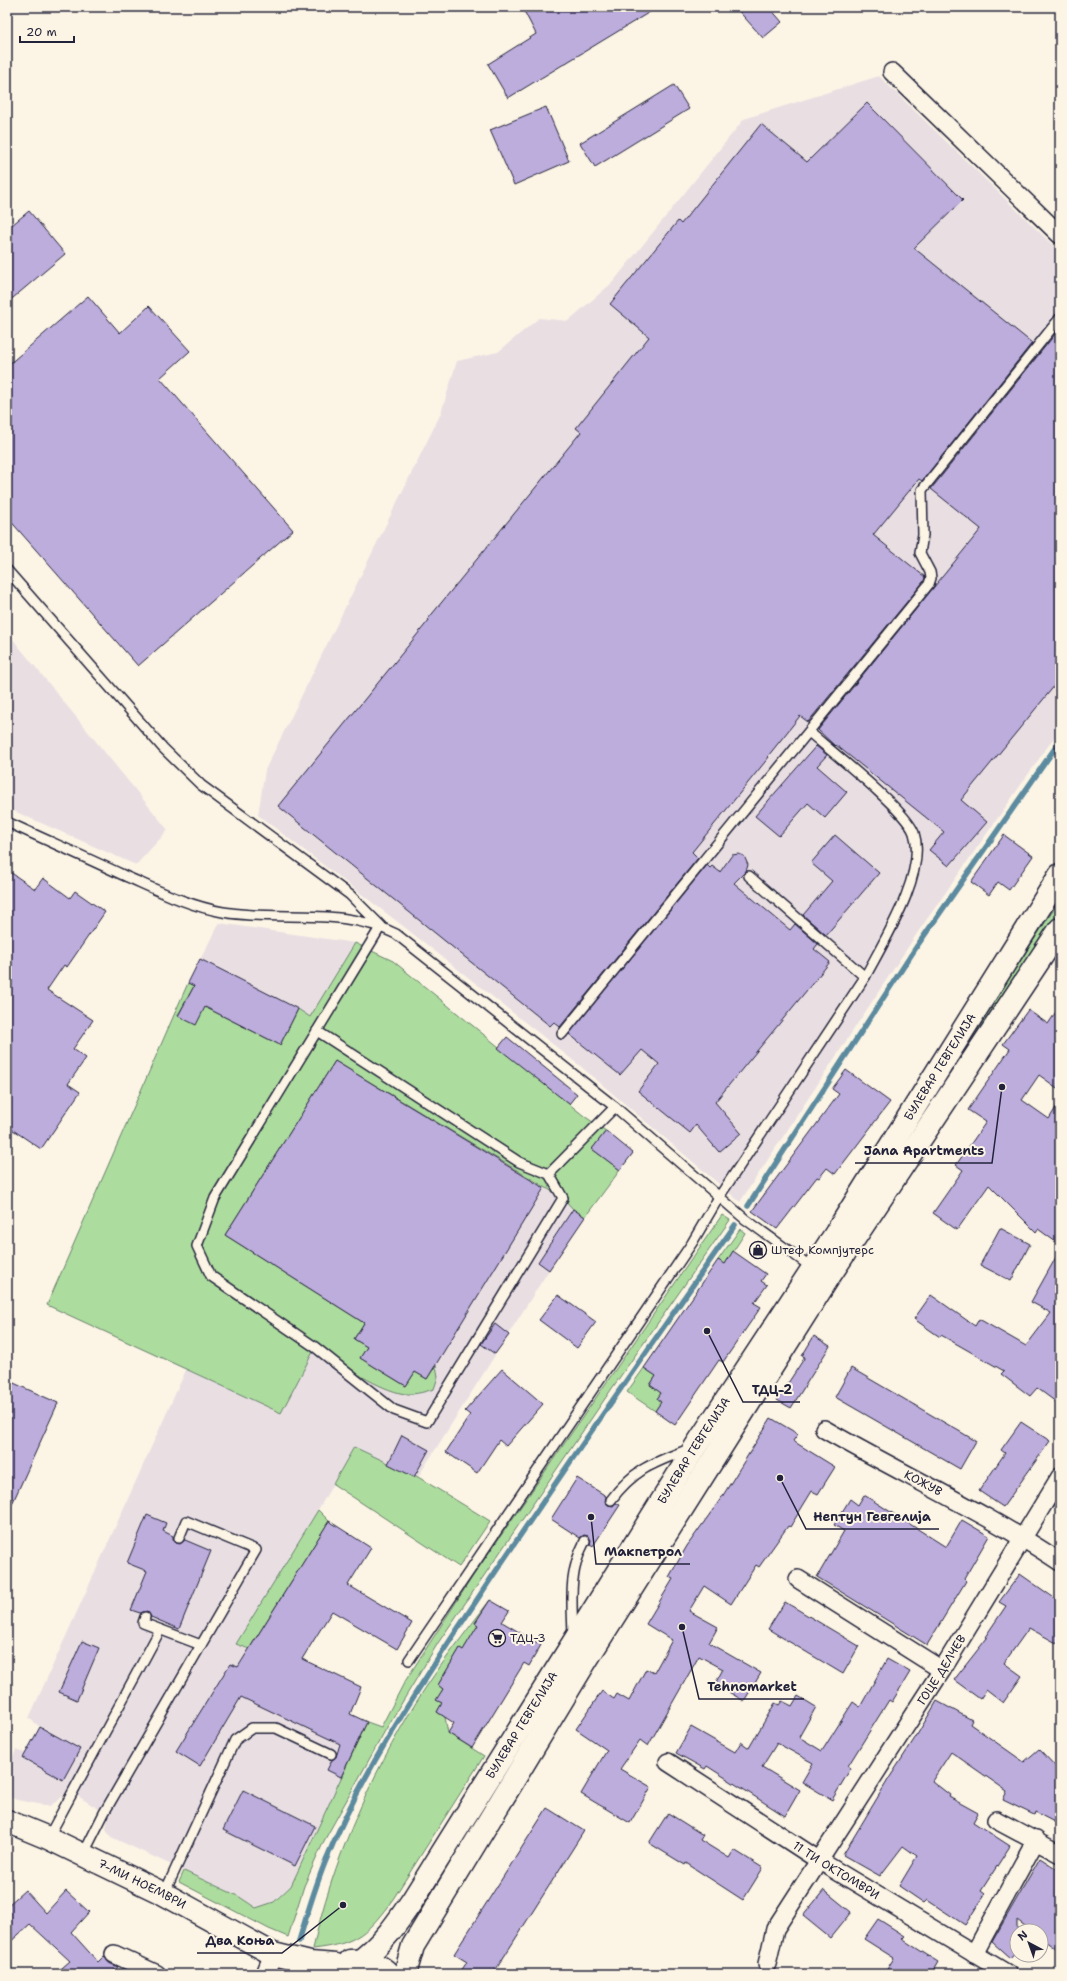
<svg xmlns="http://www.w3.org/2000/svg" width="1067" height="1981" font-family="'Shantell Sans',sans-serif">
  <rect width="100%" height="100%" fill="#fcf5e5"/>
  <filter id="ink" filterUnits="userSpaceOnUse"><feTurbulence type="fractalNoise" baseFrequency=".025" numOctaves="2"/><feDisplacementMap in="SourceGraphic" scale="8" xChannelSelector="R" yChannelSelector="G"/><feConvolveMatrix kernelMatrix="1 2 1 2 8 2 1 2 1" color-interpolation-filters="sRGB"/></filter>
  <g filter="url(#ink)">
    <g fill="#e9dfe3">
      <path d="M 879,76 L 1060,252 L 1060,729 L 918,932 L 740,1202 L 579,1065 L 403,926 L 258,815 L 265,770 L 441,413 L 457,361 L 498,352 L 539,318 L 568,321 L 613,282 L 744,119 Z"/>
      <path d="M 7,632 L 168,830 L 136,865 L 7,808 Z"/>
      <path d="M 219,923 L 355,943 L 393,961 L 584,1116 L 633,1153 L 585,1217 L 549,1270 L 418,1477 L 354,1448 L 318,1510 L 236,1644 L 258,1655 L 346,1723 L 350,1714 L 367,1722 L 291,1886 L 274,1902 L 256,1908 L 238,1896 L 111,1837 L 106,1829 L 108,1815 L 68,1790 L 59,1800 L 49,1806 L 17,1800 L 7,1796 L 7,1769 L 16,1750 L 25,1753 L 40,1727 L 29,1718 L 186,1370 L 47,1305 L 188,983 Z"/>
    </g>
    <g fill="#addd9e" stroke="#68806c">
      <path d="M 1060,900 L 1060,912 L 851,1235 L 844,1230 Z"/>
      <path d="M 355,943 L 393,961 L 584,1116 L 606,1131 L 592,1149 L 620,1170 L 585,1217 L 573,1209 L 563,1198 L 335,1061 L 225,1235 L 364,1323 L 354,1339 L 367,1347 L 360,1358 L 406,1386 L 415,1372 L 427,1379 L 436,1365 L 438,1377 L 434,1389 C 424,1392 411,1396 400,1393 C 372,1386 341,1363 315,1348 L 281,1413 L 47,1305 L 188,983 L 194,986 L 178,1015 L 205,1007 L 280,1045 L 298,1009 L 310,1017 Z"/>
      <path d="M 722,1215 L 730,1220 L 615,1384 L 438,1643 L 386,1729 L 324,1841 L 304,1886 L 288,1937 L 269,1929 L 179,1882 L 184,1871 L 238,1896 L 256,1908 L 274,1902 L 291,1886 L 367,1722 L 381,1727 L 404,1683 L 473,1576 Z"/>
      <path d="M 740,1229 L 745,1233 L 725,1264 L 718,1260 Z"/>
      <path d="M 644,1368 L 656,1376 L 650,1385 L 661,1393 L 657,1399 L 661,1402 L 655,1411 L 627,1392 Z"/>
      <path d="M 354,1447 L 418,1477 L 490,1521 L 459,1567 L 333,1484 Z"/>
      <path d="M 318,1510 L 329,1521 L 249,1649 L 236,1644 Z"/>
      <path d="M 490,1600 L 475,1623 L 497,1638 L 474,1632 L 463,1650 L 460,1648 L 438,1685 L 443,1689 L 437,1700 L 442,1703 L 437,1712 L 445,1717 L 448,1733 L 484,1756 L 393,1899 C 368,1933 357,1944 313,1949 C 332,1862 370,1777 417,1701 C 439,1666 465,1633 490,1600 Z"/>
    </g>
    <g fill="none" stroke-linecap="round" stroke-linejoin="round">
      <g stroke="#5c8a9f" stroke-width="5.5">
        <path d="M 748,1206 L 917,946 L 1060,741"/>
        <path d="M 299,1941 C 307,1914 315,1887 326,1860 C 367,1760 431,1670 490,1580 C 570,1461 652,1343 735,1225"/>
      </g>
    </g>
    <g fill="#bdaddd" stroke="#22223b">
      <path d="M 522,7 L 658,7 L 508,98 L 488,64 L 536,34 Z"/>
      <path d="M 735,7 L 769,7 L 782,22 L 763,38 Z"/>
      <path d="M 674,85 L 689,109 L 595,167 L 580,143 Z"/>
      <path d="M 867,103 L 963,200 L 914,248 L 1032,343 L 922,481 L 919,479 L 873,535 L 925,577 L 924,581 L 808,722 L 800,716 L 768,756 L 769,757 L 692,852 L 698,858 L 560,1027 L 554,1022 L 550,1026 L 278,806 L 429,620 L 428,619 L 581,432 L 576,428 L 649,337 L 610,304 L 678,221 L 681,224 L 761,124 L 807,162 Z"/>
      <path d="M 546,107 L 569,161 L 514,185 L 490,130 Z"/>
      <path d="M 29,211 L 65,254 L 7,303 L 7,229 Z"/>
      <path d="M 88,296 L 120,333 L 149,306 L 190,351 L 160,378 L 293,530 L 138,666 L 7,517 L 7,366 Z"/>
      <path d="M 1060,328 L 1060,679 L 961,800 L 987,822 L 949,866 L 929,850 L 944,832 L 836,745 L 835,746 L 818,730 L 981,529 L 931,489 Z"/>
      <path d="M 816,746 L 827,755 L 817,766 L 847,792 L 825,818 L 808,803 L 779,836 L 755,816 Z"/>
      <path d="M 835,835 L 879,873 L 826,935 L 803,915 L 832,881 L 811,863 Z"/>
      <path d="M 1004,835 L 1033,856 L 1009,890 L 998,882 L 989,895 L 971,882 Z"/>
      <path d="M 739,854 L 744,856 L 748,865 L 746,871 L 734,883 L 790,930 L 795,924 L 818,944 L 814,949 L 830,962 L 715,1102 L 741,1133 L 719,1152 L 696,1125 L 690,1133 L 638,1091 L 659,1064 L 642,1050 L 620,1075 L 569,1034 L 707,865 L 710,868 L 712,866 L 720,872 L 732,855 Z"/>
      <path d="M 7,870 L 35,889 L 43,878 L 70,898 L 75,891 L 105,912 L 67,967 L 64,965 L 47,990 L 93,1020 L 73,1049 L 86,1058 L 68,1084 L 80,1092 L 41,1149 L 7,1126 Z"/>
      <path d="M 200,959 L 298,1009 L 280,1045 L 205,1007 L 196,1025 L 178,1016 L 194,986 L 188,983 Z"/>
      <path d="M 1060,1006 L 1060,1090 L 1039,1075 L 1022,1100 L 1049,1119 L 1060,1101 L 1060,1245 L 1038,1229 L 1036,1232 L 989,1185 L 957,1230 L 933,1213 L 963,1170 L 956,1165 L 986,1122 L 968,1110 L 1010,1049 L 1003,1044 L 1028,1010 L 1048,1024 Z"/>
      <path d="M 507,1037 L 577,1094 L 569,1104 L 498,1048 Z"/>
      <path d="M 335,1061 L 544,1188 L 427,1379 L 415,1372 L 406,1386 L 360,1358 L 367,1347 L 354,1339 L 364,1323 L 225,1235 Z"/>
      <path d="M 846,1070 L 890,1102 L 835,1174 L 827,1168 L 819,1178 L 817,1177 L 777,1229 L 752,1211 L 839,1094 L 832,1089 Z"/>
      <path d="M 606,1131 L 633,1153 L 620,1170 L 592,1149 Z"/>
      <path d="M 573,1209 L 585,1217 L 549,1270 L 538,1262 Z"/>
      <path d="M 1000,1228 L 1030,1244 L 1011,1281 L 980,1265 Z"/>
      <path d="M 1060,1250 L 1060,1405 L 1037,1388 L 1030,1396 L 1001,1374 L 1004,1371 L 941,1335 L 940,1337 L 914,1319 L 931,1295 L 975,1326 L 979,1319 L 1026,1346 L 1051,1313 L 1031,1302 Z"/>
      <path d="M 733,1251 L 766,1274 L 761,1281 L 767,1285 L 754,1303 L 761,1307 L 723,1362 L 719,1360 L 675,1425 L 655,1411 L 661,1402 L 657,1399 L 661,1393 L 650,1385 L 656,1376 L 644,1368 L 718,1260 L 725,1264 Z"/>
      <path d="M 558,1295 L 596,1322 L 577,1348 L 539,1320 Z"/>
      <path d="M 495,1324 L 509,1335 L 495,1354 L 481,1344 Z"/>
      <path d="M 814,1336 L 830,1346 L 791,1408 L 777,1400 L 805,1357 L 802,1356 Z"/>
      <path d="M 851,1368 L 976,1441 L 960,1469 L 835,1397 Z"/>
      <path d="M 502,1369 L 543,1404 L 506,1446 L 499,1440 L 477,1473 L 446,1452 L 470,1415 L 465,1411 Z"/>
      <path d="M 7,1380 L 58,1403 L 7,1515 Z"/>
      <path d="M 771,1418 L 798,1434 L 793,1441 L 835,1467 L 818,1494 L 812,1491 L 790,1527 L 788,1526 L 759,1567 L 756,1565 L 731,1604 L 704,1586 L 689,1611 L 718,1627 L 709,1643 L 761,1673 L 744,1701 L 715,1684 L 723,1669 L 699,1656 L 648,1746 L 640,1740 L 620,1769 L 651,1787 L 630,1823 L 581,1794 L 607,1750 L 576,1729 L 602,1691 L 614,1699 L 617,1694 L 629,1701 L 646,1669 L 654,1673 L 672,1640 L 646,1624 L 673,1579 L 669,1577 L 687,1546 L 722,1497 Z"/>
      <path d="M 1021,1422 L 1050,1441 L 1003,1507 L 979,1491 L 1005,1453 L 1001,1450 Z"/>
      <path d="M 402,1435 L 429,1450 L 414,1477 L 388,1464 Z"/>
      <path d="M 577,1478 L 606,1496 L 605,1502 L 608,1505 L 613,1506 L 616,1503 L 620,1505 L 593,1546 L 590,1544 L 591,1540 L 588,1536 L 584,1535 L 580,1538 L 551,1519 Z"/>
      <path d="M 864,1495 L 946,1547 L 962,1520 L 989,1536 L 964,1579 L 966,1581 L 927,1645 L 817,1577 L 844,1531 L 834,1525 L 850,1499 L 858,1505 Z"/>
      <path d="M 147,1515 L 166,1523 L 163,1531 L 173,1536 L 173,1539 L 176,1543 L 180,1544 L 185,1540 L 211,1551 L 179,1629 L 151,1617 L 147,1611 L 140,1613 L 131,1610 L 147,1571 L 127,1563 Z"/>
      <path d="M 329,1521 L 371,1548 L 348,1585 L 412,1623 L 397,1649 L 332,1611 L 302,1659 L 361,1687 L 350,1714 L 367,1722 L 341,1777 L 327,1770 L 332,1760 L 336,1757 L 340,1744 L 241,1697 L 200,1766 L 176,1751 L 230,1664 L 238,1667 Z"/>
      <path d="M 1020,1574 L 1060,1602 L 1060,1645 L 1029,1628 L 1004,1663 L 1022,1676 L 1003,1703 L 986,1690 L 980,1699 L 954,1680 L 987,1638 L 985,1637 L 1006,1606 L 999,1602 Z"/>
      <path d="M 490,1600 L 509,1611 L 502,1622 L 541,1645 L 529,1666 L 524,1663 L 472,1748 L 448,1733 L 454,1723 L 437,1712 L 442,1703 L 436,1700 L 443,1689 L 438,1685 L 460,1648 L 463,1650 L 478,1625 L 475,1623 Z"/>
      <path d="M 785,1602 L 859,1646 L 843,1674 L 768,1629 Z"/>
      <path d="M 82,1641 L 99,1648 L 77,1700 L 59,1692 Z"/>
      <path d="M 887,1659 L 910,1672 L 892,1702 L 889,1700 L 848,1766 L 851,1768 L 832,1800 L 802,1782 L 813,1763 L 777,1743 L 762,1767 L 800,1790 L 785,1816 L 707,1766 L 705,1769 L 676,1753 L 691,1727 L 735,1752 L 741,1742 L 749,1748 L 775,1703 L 779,1705 L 782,1701 L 792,1706 L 798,1696 L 816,1707 L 799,1737 L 822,1751 L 853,1702 L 860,1707 Z"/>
      <path d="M 937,1701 L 972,1720 L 970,1724 L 1024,1762 L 1039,1749 L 1060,1771 L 1060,1825 L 1035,1812 L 1034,1815 L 1003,1800 L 1007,1791 L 951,1752 L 932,1781 L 950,1795 L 949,1797 L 978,1813 L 973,1822 L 1010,1846 L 981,1891 L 985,1894 L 965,1925 L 927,1900 L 924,1903 L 899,1886 L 917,1856 L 903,1846 L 880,1876 L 843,1855 L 888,1780 L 917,1735 Z"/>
      <path d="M 40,1727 L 80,1749 L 63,1780 L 23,1758 Z"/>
      <path d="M 243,1790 L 315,1826 L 295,1866 L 223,1830 Z"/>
      <path d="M 547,1808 L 584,1831 L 493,1974 L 459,1974 L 467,1962 L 454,1954 Z"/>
      <path d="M 668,1813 L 703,1835 L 700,1840 L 729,1858 L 734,1850 L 763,1868 L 743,1900 L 686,1863 L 685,1865 L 649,1843 Z"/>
      <path d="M 1040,1858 L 1060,1871 L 1060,1951 L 1041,1937 L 1041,1931 L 1032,1931 L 1017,1920 L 1017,1950 L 1010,1958 L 992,1942 Z"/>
      <path d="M 25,1890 L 46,1913 L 66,1891 L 89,1912 L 71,1932 L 98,1962 L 104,1956 L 109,1963 L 118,1967 L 110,1974 L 55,1974 L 70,1961 L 30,1924 L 7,1945 L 7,1906 Z"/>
      <path d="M 824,1890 L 851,1912 L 830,1938 L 803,1916 Z"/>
      <path d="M 878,1919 L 905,1936 L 902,1939 L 938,1962 L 931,1974 L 884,1974 L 894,1958 L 864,1939 Z"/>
    </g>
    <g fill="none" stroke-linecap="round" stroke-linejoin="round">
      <g stroke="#22223b" stroke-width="12">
        <g id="service">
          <path d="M 7,570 L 163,748 L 201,785 L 350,895 L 381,926 L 215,1198 L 197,1246 L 211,1276 L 315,1347 L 394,1410 L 427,1422 L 563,1198 L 549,1174 L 615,1107"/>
          <path d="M 809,732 C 831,751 906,810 914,833 C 927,873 884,941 865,977"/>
          <path d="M 7,822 C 46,840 85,857 123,875 C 155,889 188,906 223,912 C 281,922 342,906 396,934 L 615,1107 L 745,1219 L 814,1269"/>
          <path d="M 317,1031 L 519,1162 L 549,1174"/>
          <path d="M 562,1034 L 929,584 L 931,578 L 930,572 L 920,553 L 923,535 L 922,490 L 1060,318"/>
          <path d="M 611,1500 C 635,1468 654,1463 689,1449"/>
          <path d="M 145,1617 L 143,1623 L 201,1645"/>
          <path d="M 573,1635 C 572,1600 568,1573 585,1541"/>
          <path d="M 409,1660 L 692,1243 L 719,1197 L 865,977 L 749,876"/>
          <path d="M 48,1838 L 160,1630"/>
          <path d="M 83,1855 L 104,1813 L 256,1550 L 186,1521 L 179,1538"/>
          <path d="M 164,1894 L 235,1740 L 252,1728 L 276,1728 L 331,1754"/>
        </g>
      </g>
      <g stroke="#22223b" stroke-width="20">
        <g id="minor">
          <path d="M 892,72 L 1060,235"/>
          <path id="s1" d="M 824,1429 C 902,1474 985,1512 1060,1562"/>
          <path d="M 798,1579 L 942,1670"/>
          <path id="s2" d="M 668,1762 L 820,1861 L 1008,1974"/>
          <path d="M 996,1820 L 1060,1854"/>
          <path d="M 114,1954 L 157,1974"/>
          <path d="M 974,1954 L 1036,1840"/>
          <path id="s3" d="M 767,1964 L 775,1929 L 942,1670 L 1060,1477"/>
          <path d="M 265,1974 L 273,1954"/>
        </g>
      </g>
      <g stroke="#22223b" stroke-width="25">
        <g id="secondary">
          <path id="s4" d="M 7,1821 L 48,1838 L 164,1894 L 273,1954 L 310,1963 L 336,1965"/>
          <path d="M 350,1961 C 364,1960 378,1963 389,1974"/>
          <path id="s5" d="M 360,1961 C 384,1942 395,1926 412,1901 L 696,1446 L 836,1233 L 1060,875"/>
          <path d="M 405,1974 L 413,1946 L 587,1659 L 828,1278 L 1060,929"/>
        </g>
      </g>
      <use href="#service" stroke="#fcf5e5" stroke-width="9"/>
      <use href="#minor" stroke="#fcf5e5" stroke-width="17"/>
      <use href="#secondary" stroke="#fcf5e5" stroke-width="22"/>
    </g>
  </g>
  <defs>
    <g id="shop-ring" transform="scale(0.9)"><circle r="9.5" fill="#fcf5e5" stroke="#22223b" stroke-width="1.5"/><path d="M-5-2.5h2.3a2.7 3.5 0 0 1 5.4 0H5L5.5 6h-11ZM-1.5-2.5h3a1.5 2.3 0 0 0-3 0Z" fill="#22223b"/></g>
    <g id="supermarket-ring" transform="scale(0.9)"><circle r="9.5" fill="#fcf5e5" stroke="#22223b" stroke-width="1.5"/><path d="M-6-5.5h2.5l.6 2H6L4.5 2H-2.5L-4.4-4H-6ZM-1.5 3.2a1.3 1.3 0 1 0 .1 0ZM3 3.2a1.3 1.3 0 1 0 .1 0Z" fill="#22223b"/></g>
  </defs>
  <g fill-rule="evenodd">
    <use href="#shop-ring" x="758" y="1250"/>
    <use href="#supermarket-ring" x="497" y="1638"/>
  </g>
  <g text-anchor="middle" stroke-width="4" stroke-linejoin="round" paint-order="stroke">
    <g font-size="12" fill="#22223b" stroke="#fcf5e5">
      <text dy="4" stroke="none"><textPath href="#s5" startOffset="1067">БУЛЕВАР ГЕВГЕЛИЈА</textPath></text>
      <text dy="4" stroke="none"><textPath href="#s5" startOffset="611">БУЛЕВАР ГЕВГЕЛИЈА</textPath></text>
      <text dy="4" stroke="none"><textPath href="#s1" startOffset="113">КОЖУВ</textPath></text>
      <text dy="4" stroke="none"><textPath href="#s3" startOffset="344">ГОЦЕ ДЕЛЧЕВ</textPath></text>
      <text dy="4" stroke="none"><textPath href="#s5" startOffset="287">БУЛЕВАР ГЕВГЕЛИЈА</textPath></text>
      <text dy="4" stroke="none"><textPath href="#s2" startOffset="200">11 ТИ ОКТОМВРИ</textPath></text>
      <text dy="4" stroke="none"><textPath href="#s4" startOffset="149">7-МИ НОЕМВРИ</textPath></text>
    </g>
    <g font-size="12" fill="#22223b" stroke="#fcf5e5" text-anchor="start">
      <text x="771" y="1254">Штеф Компјутерс</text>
      <text x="510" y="1642">ТДЦ-3</text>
    </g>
  </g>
  <path fill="none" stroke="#22223b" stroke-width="1.5" d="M1002 1087L992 1163H855M707 1331L743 1402H800M780 1478L806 1529H939M591 1517L596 1564H690M682 1627L699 1699H804M343 1905L282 1953H197"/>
  <g fill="#22223b" stroke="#fcf5e5" stroke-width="1.5">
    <circle cx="1002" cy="1087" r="4"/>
    <circle cx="707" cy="1331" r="4"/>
    <circle cx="780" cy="1478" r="4"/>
    <circle cx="591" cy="1517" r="4"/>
    <circle cx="682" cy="1627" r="4"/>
    <circle cx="343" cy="1905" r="4"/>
  </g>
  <g font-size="13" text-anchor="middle" font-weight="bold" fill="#22223b" stroke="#fcf5e5" stroke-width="4" stroke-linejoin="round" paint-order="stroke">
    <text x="924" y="1155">Jana Apartments</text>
    <text x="772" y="1394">ТДЦ-2</text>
    <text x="872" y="1521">Нептун Гевгелија</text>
    <text x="643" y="1556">Макпетрол</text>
    <text x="752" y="1691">Tehnomarket</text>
    <text x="240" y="1945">Два Коња</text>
  </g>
  <rect width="1067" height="1981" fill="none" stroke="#fcf5e5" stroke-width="24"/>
  <rect x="12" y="12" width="1043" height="1957" fill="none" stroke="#22223b" stroke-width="1.5" filter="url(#ink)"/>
  <g transform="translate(1029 1943) rotate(319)"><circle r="19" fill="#fcf5e5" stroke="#a5a1a1"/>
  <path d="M0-3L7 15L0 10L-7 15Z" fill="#22223b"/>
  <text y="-6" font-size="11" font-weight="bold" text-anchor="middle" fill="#22223b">N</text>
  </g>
  <path d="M20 36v6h54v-6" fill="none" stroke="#22223b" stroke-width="2"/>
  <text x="26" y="36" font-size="12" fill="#22223b" stroke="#fcf5e5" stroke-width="3" paint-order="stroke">20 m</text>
</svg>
